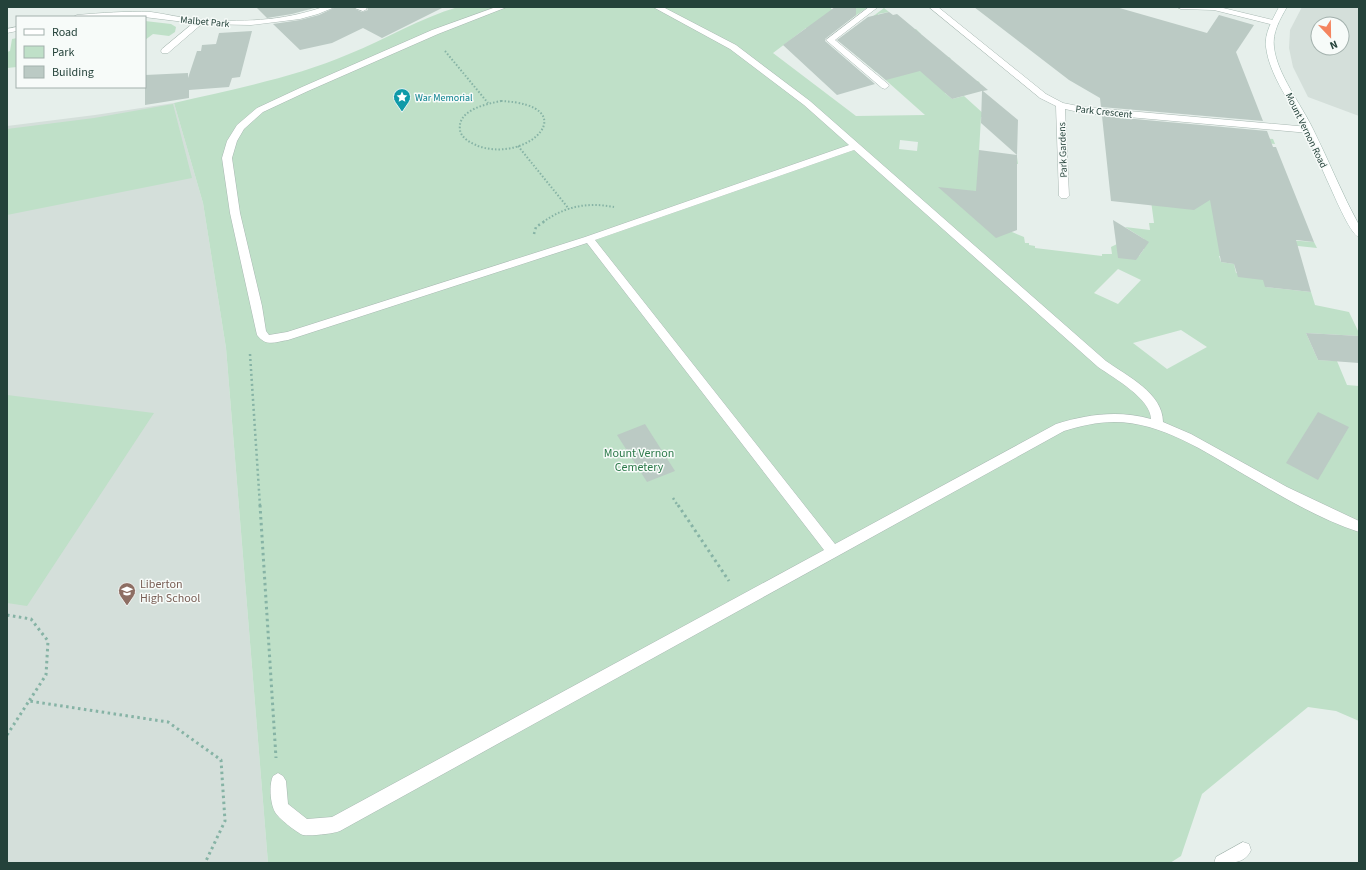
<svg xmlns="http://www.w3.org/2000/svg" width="1366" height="870" font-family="'Source Sans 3',sans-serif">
  <rect width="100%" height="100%" fill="#e6efeb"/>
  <g fill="#d4dfda" fill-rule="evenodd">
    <path d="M 1302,7 L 1359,7 L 1359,116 L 1308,97 L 1293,67 L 1289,48 L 1290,30 ZM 1318,24 L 1342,24 L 1342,48 L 1318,48 Z"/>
    <path d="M 174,103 L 203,203 L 226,348 L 268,863 L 7,863 L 7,126 L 95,115 Z"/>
  </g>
  <g fill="#bfe0c8" fill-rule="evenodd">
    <path d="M 458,7 L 800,7 L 810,8 L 811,7 L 831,8 L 831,9 L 841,10 L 856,7 L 868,7 L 826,36 L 806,28 L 773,53 L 856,116 L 925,115 L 880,75 L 886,73 L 883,70 L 876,72 L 840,41 L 884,8 L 889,12 L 878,14 L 880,38 L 916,29 L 921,34 L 879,45 L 924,63 L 949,57 L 951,59 L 928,65 L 961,85 L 978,81 L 980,83 L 945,93 L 952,99 L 964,96 L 985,115 L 995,118 L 981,117 L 979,152 L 1017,157 L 1018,164 L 979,159 L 1012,232 L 1024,237 L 1025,243 L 1029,243 L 1029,245 L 1035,246 L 1035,248 L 1102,256 L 1102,254 L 1112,254 L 1111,247 L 1119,243 L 1139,256 L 1144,249 L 1137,244 L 1144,239 L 1125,227 L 1150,230 L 1149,223 L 1154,223 L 1149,186 L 1198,132 L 1273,139 L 1275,144 L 1236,141 L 1273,239 L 1314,242 L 1317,248 L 1298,246 L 1233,257 L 1219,256 L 1221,262 L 1234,264 L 1236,273 L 1263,277 L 1266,287 L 1311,292 L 1315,305 L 1349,312 L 1359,333 L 1359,336 L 1306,333 L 1318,360 L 1337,361 L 1347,385 L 1359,386 L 1359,721 L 1336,711 L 1308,707 L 1202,794 L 1181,856 L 1170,863 L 268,863 L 226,348 L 203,203 L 174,103 C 233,89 293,78 349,54 C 386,39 420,18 458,7 ZM 900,140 L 918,142 L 917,151 L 899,149 ZM 1118,269 L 1141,280 L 1118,304 L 1094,293 ZM 1181,330 L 1207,347 L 1167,369 L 1133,343 Z"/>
    <path d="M 145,21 L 171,24 L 176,27 L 175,32 L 169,36 L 153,34 L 145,40 Z"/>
    <path d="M 17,38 L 17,67 L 7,68 L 7,52 L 10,51 L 12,39 Z"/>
    <path d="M 173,104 L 192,178 L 7,215 L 7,129 L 94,118 Z"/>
    <path d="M 7,395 L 154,413 L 27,606 L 7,603 Z"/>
  </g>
  <g fill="#bbcac4">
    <path d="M 256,7 L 318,7 L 292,14 L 267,18 Z"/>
    <path d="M 336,7 L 351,7 L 362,12 L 368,10 L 367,7 L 444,7 L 382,38 L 363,28 L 332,43 L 300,50 L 273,24 L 300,20 L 319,15 Z"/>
    <path d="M 835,7 L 856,7 L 856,15 L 825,39 L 825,41 L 875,84 L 837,95 L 783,45 Z"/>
    <path d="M 974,7 L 1116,7 L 1207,33 L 1219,15 L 1254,25 L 1236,52 L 1263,121 L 1101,107 L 1100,98 L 1069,80 Z"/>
    <path d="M 889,12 L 893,15 L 897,14 L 988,90 L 983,91 L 1018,120 L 1017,155 L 981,123 L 982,91 L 952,99 L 920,71 L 886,80 L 837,40 L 868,17 Z"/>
    <path d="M 252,31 L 240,77 L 232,78 L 229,87 L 189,90 L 189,98 L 145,105 L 145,75 L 188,73 L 188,78 L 197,51 L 201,51 L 202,45 L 216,44 L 219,33 Z"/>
    <path d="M 1102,116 L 1267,131 L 1273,147 L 1276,147 L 1314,242 L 1296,240 L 1311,292 L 1265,287 L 1263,280 L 1238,277 L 1234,264 L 1221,262 L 1210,200 L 1194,210 L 1111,201 Z"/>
    <path d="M 979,150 L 1017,155 L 1017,230 L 996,238 L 938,187 L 976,191 Z"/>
    <path d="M 1113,220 L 1149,242 L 1136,260 L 1118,258 Z"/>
    <path d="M 1306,333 L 1359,336 L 1359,363 L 1318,360 Z"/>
    <path d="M 1318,412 L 1349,427 L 1318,480 L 1286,463 Z"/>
    <path d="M 645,424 L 675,471 L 647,482 L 617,435 Z"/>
  </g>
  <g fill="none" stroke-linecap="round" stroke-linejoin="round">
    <g stroke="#a8b8b2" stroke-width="1">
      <g id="lane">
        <path d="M 352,7 L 365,7 L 367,9 L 363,11 Z"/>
        <path d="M 496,7 L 507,7 L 438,34 L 308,91 L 263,112 L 244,129 L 237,141 L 232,158 L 240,213 L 262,306 L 266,331 L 269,335 L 287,332 L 585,237 L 849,145 L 804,105 L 730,49 L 653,7 L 663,7 L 736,45 L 810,101 L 1106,361 C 1127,376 1163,393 1163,422 L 1191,434 L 1287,487 L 1359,521 L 1359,532 C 1319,519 1281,496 1245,475 C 1205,452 1162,422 1114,422 C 1097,422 1080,426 1064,431 L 340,831 C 332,834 311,836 303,835 C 297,833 277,817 275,812 C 270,803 269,784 273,776 L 278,773 L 283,776 L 286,781 L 288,804 L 307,819 L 332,817 L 824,550 L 587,243 L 288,340 C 275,342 266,347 257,335 L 230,213 L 222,158 L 227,141 L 237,125 L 257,108 L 302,87 L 432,30 ZM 854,150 L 1098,367 C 1114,378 1151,399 1151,419 C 1119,410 1088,414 1056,424 L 835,544 L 595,240 Z"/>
        <path d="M 869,7 L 878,7 L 835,40 L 888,84 L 889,86 L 885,89 L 882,88 L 826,40 Z"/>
        <path d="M 197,20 L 203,20 L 204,22 L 168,53 L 162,53 L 161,51 L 162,49 Z"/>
      </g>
    </g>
    <g stroke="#a8b8b2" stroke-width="1">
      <g id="street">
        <path d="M 323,7 L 335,7 L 318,14 L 300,19 L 251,25 L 201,24 L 144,17 L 73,17 L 77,15 C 101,13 126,11 151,12 C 166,14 181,18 196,19 C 239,23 283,21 323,7 Z"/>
        <path d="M 929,7 L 938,7 L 1046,94 L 1063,103 L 1083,107 L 1309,127 L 1313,130 L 1309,133 L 1083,113 L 1065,109 L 1069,196 L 1067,198 L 1061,198 L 1059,196 L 1056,106 L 1040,98 Z"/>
        <path d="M 1177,7 L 1219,7 L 1277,21 L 1278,23 L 1274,25 L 1214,10 L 1181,9 Z"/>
        <path d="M 17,27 L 17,31 L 7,33 L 7,29 Z"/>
        <path d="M 1243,842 L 1249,844 L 1251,850 C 1245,865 1228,863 1214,863 L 1216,857 Z"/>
      </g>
    </g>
    <g stroke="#a4bbb3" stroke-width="1">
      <path id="secondary" d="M 1279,7 L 1287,7 C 1280,19 1272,33 1274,47 C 1277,74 1301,104 1313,129 C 1329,161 1342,194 1359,225 L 1359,237 C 1350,235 1332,190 1327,180 C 1318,160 1310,140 1300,121 C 1288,99 1269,73 1266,47 C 1264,33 1273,19 1279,7 Z"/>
    </g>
    <g stroke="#86b3a5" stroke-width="2" stroke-dasharray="1.5 2" stroke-linecap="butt">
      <path d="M 445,51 L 488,103"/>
      <path d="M 501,101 C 585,105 530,164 478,146 C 471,143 461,138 460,130 C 457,110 486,104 501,101 Z"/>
      <path d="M 518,146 L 569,209"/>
      <path d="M 543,222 C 566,206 587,202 614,207"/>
    </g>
    <g stroke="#86b3a5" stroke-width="2.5" stroke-dasharray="2 3" stroke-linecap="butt">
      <path d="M 534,234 L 536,227 L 545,221"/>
      <path d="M 250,354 L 260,506"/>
      <path d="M 673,498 L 678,506"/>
    </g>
    <g stroke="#86b3a5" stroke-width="3" stroke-dasharray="2.5 3.5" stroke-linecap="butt">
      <path d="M 260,505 L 276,758"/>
      <path d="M 678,505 L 729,581"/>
      <path d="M 7,615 L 31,619 L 48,641 L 46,675 L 29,701"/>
      <path d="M 7,735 L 29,701 L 168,722 L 221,760 L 225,821 L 205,863"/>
    </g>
    <use href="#lane" fill="#fff" fill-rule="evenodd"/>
    <use href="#street" fill="#fff" fill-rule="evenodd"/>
    <use href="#secondary" fill="#fff" fill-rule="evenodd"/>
  </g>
  <defs>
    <g id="sight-pin" transform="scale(0.9)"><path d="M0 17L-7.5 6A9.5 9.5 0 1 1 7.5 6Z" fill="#0f9aa8" stroke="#f7fbf9"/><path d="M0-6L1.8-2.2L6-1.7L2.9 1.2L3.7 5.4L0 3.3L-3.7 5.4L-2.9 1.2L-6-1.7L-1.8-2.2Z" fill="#fff"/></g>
    <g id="school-pin" transform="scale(0.9)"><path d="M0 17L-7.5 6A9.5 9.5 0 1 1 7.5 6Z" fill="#8d6e63" stroke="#f7fbf9"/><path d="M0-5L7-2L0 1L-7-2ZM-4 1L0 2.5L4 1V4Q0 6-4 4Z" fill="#fff"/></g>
  </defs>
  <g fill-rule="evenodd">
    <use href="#sight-pin" x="402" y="97"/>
    <use href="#school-pin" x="127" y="591"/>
  </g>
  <g text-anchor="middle" stroke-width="3" stroke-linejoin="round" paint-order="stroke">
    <g font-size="10" fill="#24423a" stroke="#f7fbf9">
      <text transform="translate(205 21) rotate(5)" y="4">Malbet Park</text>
      <text transform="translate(1104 111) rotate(6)" y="4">Park Crescent</text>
      <text transform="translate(1307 130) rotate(64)" y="4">Mount Vernon Road</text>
      <text transform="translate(1062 150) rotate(-92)" y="4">Park Gardens</text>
    </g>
    <g font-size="10" fill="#0d838f" stroke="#f7fbf9" text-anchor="start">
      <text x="415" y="101">War Memorial</text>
    </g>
    <g font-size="12" fill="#2d7a4b" stroke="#f7fbf9">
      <text x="639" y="457">Mount Vernon<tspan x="639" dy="14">Cemetery</tspan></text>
    </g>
    <g font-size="12" fill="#785e54" stroke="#f7fbf9" text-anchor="start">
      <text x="140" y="588">Liberton<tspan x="140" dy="14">High School</tspan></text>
    </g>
  </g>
  <rect width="1366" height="870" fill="none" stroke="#24423a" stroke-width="16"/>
  <rect x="16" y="16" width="130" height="72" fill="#f7fbf9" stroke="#a3b1ad"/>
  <rect x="24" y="29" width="20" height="6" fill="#ffffff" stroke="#a3b1ad"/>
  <text x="52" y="36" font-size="12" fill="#24423a">Road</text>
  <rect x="24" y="46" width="20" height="12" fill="#bfe0c8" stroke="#a3b1ad"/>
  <text x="52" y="56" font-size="12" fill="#24423a">Park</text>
  <rect x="24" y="66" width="20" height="12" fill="#bbcac4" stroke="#a3b1ad"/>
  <text x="52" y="76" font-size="12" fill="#24423a">Building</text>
  <g transform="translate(1330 36) rotate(158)"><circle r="19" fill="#f7fbf9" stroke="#a3b1ad"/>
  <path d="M0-3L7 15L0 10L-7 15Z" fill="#f4845f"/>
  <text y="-6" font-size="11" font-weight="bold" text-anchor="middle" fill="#24423a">N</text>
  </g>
</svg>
